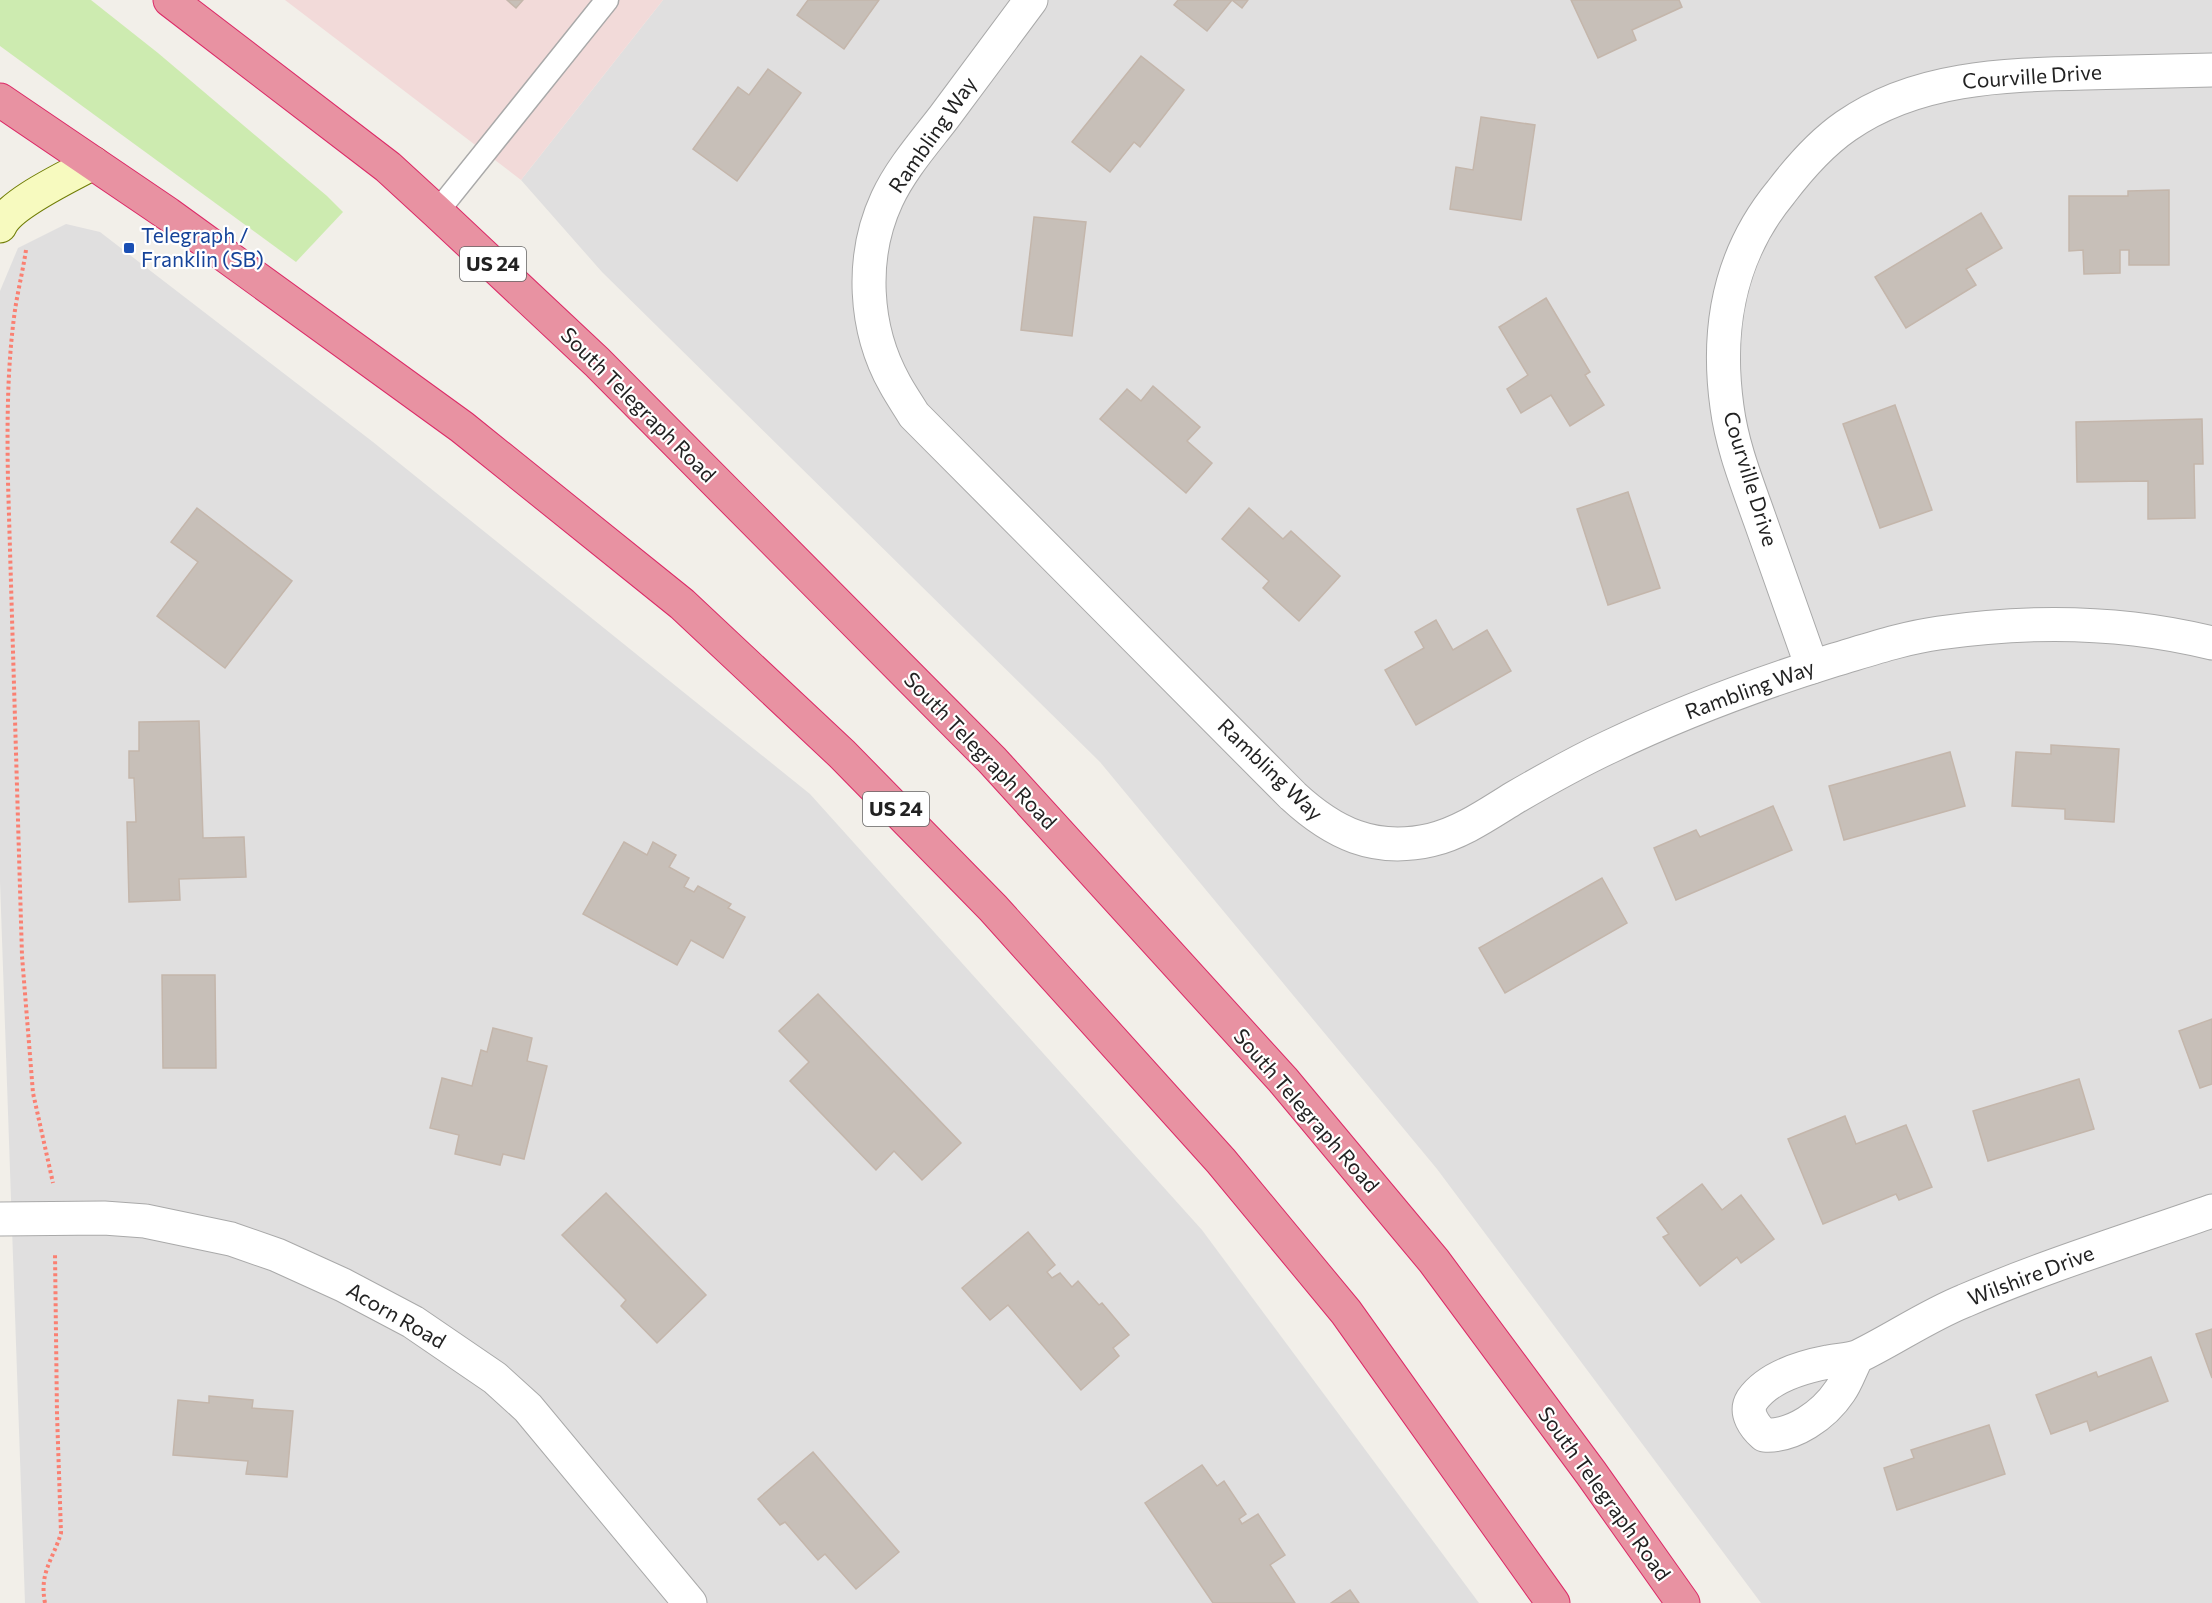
<svg xmlns="http://www.w3.org/2000/svg" width="2212" height="1603" font-family="Commissioner,sans-serif">
  <rect width="100%" height="100%" fill="#f2efe9"/>
  <g fill="#e0dfdf">
    <path d="M 663,0 L 2212,0 L 2212,1603 L 1761,1603 L 1437,1169 L 1100,762 L 602,272 L 521,180 Z"/>
    <path d="M 66,224 L 100,232 L 373,442 L 810,794 L 1202,1230 L 1479,1603 L 25,1603 L 0,881 L 0,291 L 18,248 Z"/>
  </g>
  <path fill="#f2dad9" d="M 285,0 L 663,0 L 521,180 Z"/>
  <path fill="#cdebb0" d="M 0,0 L 91,0 L 158,53 L 327,196 L 343,212 L 296,262 L 0,46 Z"/>
  <g fill="#c7bfb8" stroke="#c4b6ab" stroke-width="1.5">
    <path d="M 507,0 L 523,0 L 516,8 Z"/>
    <path d="M 808,0 L 879,0 L 844,49 L 797,15 Z"/>
    <path d="M 1178,0 L 1232,0 L 1207,31 L 1174,5 Z"/>
    <path d="M 1232,0 L 1248,0 L 1242,8 Z"/>
    <path d="M 1571,0 L 1679,0 L 1682,7 L 1632,30 L 1636,40 L 1598,58 Z"/>
    <path d="M 1141,56 L 1184,90 L 1140,147 L 1134,142 L 1110,172 L 1072,142 Z"/>
    <path d="M 768,69 L 801,93 L 737,181 L 693,149 L 738,87 L 749,95 Z"/>
    <path d="M 1481,117 L 1535,125 L 1521,220 L 1450,209 L 1456,167 L 1473,170 Z"/>
    <path d="M 2169,190 L 2169,265 L 2129,265 L 2129,250 L 2120,250 L 2120,273 L 2084,274 L 2083,250 L 2069,251 L 2069,196 L 2128,196 L 2128,191 Z"/>
    <path d="M 1981,213 L 2002,248 L 1966,269 L 1976,285 L 1906,328 L 1875,277 Z"/>
    <path d="M 1034,217 L 1086,222 L 1072,336 L 1021,330 Z"/>
    <path d="M 1546,298 L 1590,372 L 1585,375 L 1604,405 L 1570,426 L 1551,395 L 1521,413 L 1507,389 L 1528,375 L 1499,327 Z"/>
    <path d="M 1153,386 L 1200,427 L 1187,441 L 1212,463 L 1186,493 L 1100,419 L 1127,389 L 1141,401 Z"/>
    <path d="M 1895,405 L 1932,510 L 1880,528 L 1843,424 Z"/>
    <path d="M 2202,419 L 2203,464 L 2194,464 L 2195,518 L 2148,519 L 2148,481 L 2077,482 L 2076,422 Z"/>
    <path d="M 1628,492 L 1660,588 L 1608,605 L 1577,509 Z"/>
    <path d="M 197,508 L 292,581 L 225,668 L 157,616 L 198,562 L 171,542 Z"/>
    <path d="M 1249,508 L 1283,539 L 1291,531 L 1340,576 L 1299,621 L 1263,588 L 1269,581 L 1222,539 Z"/>
    <path d="M 1436,620 L 1453,650 L 1487,630 L 1511,671 L 1416,725 L 1385,670 L 1424,648 L 1415,632 Z"/>
    <path d="M 199,721 L 203,838 L 244,837 L 246,877 L 179,879 L 180,900 L 129,902 L 127,822 L 136,822 L 134,778 L 129,778 L 129,751 L 139,751 L 139,722 Z"/>
    <path d="M 2051,745 L 2119,749 L 2114,822 L 2065,819 L 2065,809 L 2012,806 L 2016,752 L 2051,754 Z"/>
    <path d="M 1950,752 L 1965,806 L 1844,840 L 1829,786 Z"/>
    <path d="M 1773,806 L 1792,850 L 1676,900 L 1654,848 L 1696,830 L 1700,837 Z"/>
    <path d="M 624,842 L 647,855 L 653,842 L 676,855 L 669,867 L 689,878 L 684,887 L 694,892 L 698,886 L 731,904 L 728,908 L 745,917 L 723,958 L 691,940 L 677,965 L 583,914 Z"/>
    <path d="M 1602,878 L 1627,923 L 1505,993 L 1479,948 Z"/>
    <path d="M 162,975 L 215,975 L 216,1068 L 163,1068 Z"/>
    <path d="M 818,994 L 961,1143 L 922,1180 L 894,1151 L 876,1170 L 790,1081 L 809,1062 L 779,1031 Z"/>
    <path d="M 2212,1019 L 2212,1084 L 2200,1088 L 2179,1031 Z"/>
    <path d="M 493,1028 L 532,1038 L 527,1061 L 547,1066 L 524,1159 L 503,1154 L 500,1165 L 455,1154 L 459,1135 L 430,1128 L 442,1078 L 472,1086 L 481,1050 L 487,1052 Z"/>
    <path d="M 2079,1079 L 2094,1129 L 1988,1161 L 1973,1111 Z"/>
    <path d="M 1845,1116 L 1856,1144 L 1906,1125 L 1932,1187 L 1899,1200 L 1896,1194 L 1823,1224 L 1788,1139 Z"/>
    <path d="M 1702,1184 L 1722,1210 L 1741,1195 L 1774,1239 L 1741,1263 L 1737,1257 L 1700,1286 L 1663,1237 L 1669,1234 L 1657,1218 Z"/>
    <path d="M 606,1193 L 706,1295 L 657,1343 L 621,1306 L 626,1300 L 562,1235 Z"/>
    <path d="M 1028,1232 L 1055,1265 L 1047,1272 L 1052,1278 L 1060,1273 L 1072,1287 L 1078,1281 L 1099,1305 L 1102,1303 L 1129,1335 L 1113,1348 L 1119,1356 L 1081,1390 L 1008,1305 L 990,1320 L 962,1288 Z"/>
    <path d="M 2212,1329 L 2212,1378 L 2196,1334 Z"/>
    <path d="M 2151,1357 L 2168,1401 L 2090,1431 L 2087,1421 L 2051,1434 L 2036,1395 L 2096,1372 L 2098,1377 Z"/>
    <path d="M 209,1396 L 253,1400 L 252,1408 L 293,1411 L 287,1477 L 246,1474 L 248,1461 L 173,1455 L 178,1400 L 209,1403 Z"/>
    <path d="M 1989,1425 L 2005,1474 L 1897,1510 L 1884,1468 L 1914,1458 L 1911,1450 Z"/>
    <path d="M 813,1452 L 899,1552 L 856,1589 L 825,1554 L 818,1560 L 785,1522 L 780,1525 L 758,1499 Z"/>
    <path d="M 1202,1465 L 1217,1486 L 1224,1481 L 1246,1514 L 1239,1519 L 1242,1524 L 1258,1514 L 1285,1555 L 1270,1565 L 1295,1603 L 1213,1603 L 1145,1503 Z"/>
    <path d="M 1350,1590 L 1359,1603 L 1331,1603 Z"/>
  </g>
  <g fill="none" stroke-linecap="round" stroke-linejoin="round">
    <g stroke="#a9a9a9" stroke-width="25">
      <path id="lane" d="M 437,212 L 607,0"/>
    </g>
    <g stroke="#a9a9a9" stroke-width="35">
      <g id="street">
        <path d="M 1031,0 C 1002,39 973,78 944,117 C 924,143 901,169 887,199 C 860,257 864,329 895,384 C 901,395 908,405 914,415 L 1293,796 C 1333,833 1374,853 1431,840 C 1461,833 1488,814 1514,798 C 1545,780 1577,762 1609,747 C 1682,712 1757,684 1834,660 C 1868,650 1903,638 1939,633 C 2029,620 2123,621 2212,643"/>
        <path d="M 1812,667 C 1795,618 1777,569 1760,520 C 1747,483 1732,446 1727,407 C 1716,328 1729,255 1781,192 C 1800,167 1820,144 1846,126 C 1916,77 2003,75 2085,73 C 2127,72 2170,71 2212,70"/>
        <path d="M 0,1219 L 104,1218 L 145,1221 L 231,1239 L 277,1255 L 343,1285 L 413,1322 L 495,1378 L 528,1408 L 690,1603"/>
        <path d="M 1857,1357 C 1851,1368 1847,1381 1840,1391 C 1824,1415 1793,1437 1764,1435 C 1755,1427 1744,1413 1752,1400 C 1768,1377 1802,1367 1828,1362 C 1837,1360 1850,1360 1859,1356 C 1894,1339 1927,1316 1964,1301 C 2045,1266 2129,1240 2212,1211"/>
      </g>
    </g>
    <g stroke="#707d05" stroke-width="35">
      <path id="secondary" d="M 0,226 C 10,203 70,176 93,163"/>
    </g>
    <g stroke="#dc2a67" stroke-width="35">
      <g id="highway">
        <path d="M 170,0 L 388,167 L 437,212 L 597,362 L 992,760 L 1283,1080 L 1434,1261 L 1591,1473 L 1683,1603"/>
        <path d="M 0,100 L 168,214 L 462,427 L 682,604 L 842,754 L 993,908 L 1221,1161 L 1346,1312 L 1553,1603"/>
      </g>
    </g>
    <g stroke="#fa8072" stroke-width="4" stroke-dasharray="3 3" stroke-linecap="butt">
      <path d="M 26,250 C 23,270 18,290 15,310 C 7,367 7,425 8,482 L 22,956 L 33,1093 L 53,1183"/>
      <path d="M 45,1603 C 39,1572 53,1560 61,1533 L 57,1414 L 55,1254"/>
    </g>
    <use href="#lane" stroke="#fff" stroke-width="22"/>
    <use href="#street" stroke="#fff" stroke-width="33"/>
    <use href="#secondary" stroke="#f7fabf" stroke-width="33"/>
    <use href="#highway" stroke="#e892a2" stroke-width="33"/>
  </g>
  <rect fill="#1a4fb4" stroke="#fff" stroke-width="2" x="123" y="242" width="12" height="12" rx="3"/>
  <g text-anchor="middle" stroke-width="4.5" stroke-linejoin="round" paint-order="stroke">
    <g fill="#fff" stroke="#646464" stroke-width="1.5">
      <rect x="460" y="247" width="66" height="34" rx="4.5"/>
      <rect x="863" y="792" width="66" height="34" rx="4.5"/>
    </g>
    <g font-size="20" font-weight="bold" fill="#222">
      <text x="493" y="271">US 24</text>
      <text x="896" y="816">US 24</text>
    </g>
    <g font-size="21" fill="#222" stroke="#fff">
      <text transform="translate(2032 77) rotate(-4)" y="7">Courville Drive</text>
      <text transform="translate(933 135) rotate(-55)" y="7">Rambling Way</text>
      <text transform="translate(638 405) rotate(45)" y="7">South Telegraph Road</text>
      <text transform="translate(1750 479) rotate(73)" y="7">Courville Drive</text>
      <text transform="translate(1750 690) rotate(-20)" y="7">Rambling Way</text>
      <text transform="translate(980 751) rotate(46)" y="7">South Telegraph Road</text>
      <text transform="translate(1270 770) rotate(44)" y="7">Rambling Way</text>
      <text transform="translate(1306 1111) rotate(49)" y="7">South Telegraph Road</text>
      <text transform="translate(2031 1276) rotate(-21)" y="7">Wilshire Drive</text>
      <text transform="translate(396 1316) rotate(30)" y="7">Acorn Road</text>
      <text transform="translate(1604 1494) rotate(54)" y="7">South Telegraph Road</text>
    </g>
    <g font-size="21" fill="#164399" stroke="#fff" text-anchor="start">
      <text x="141" y="243">Telegraph /<tspan x="141" dy="24">Franklin (SB)</tspan></text>
    </g>
  </g>
</svg>
